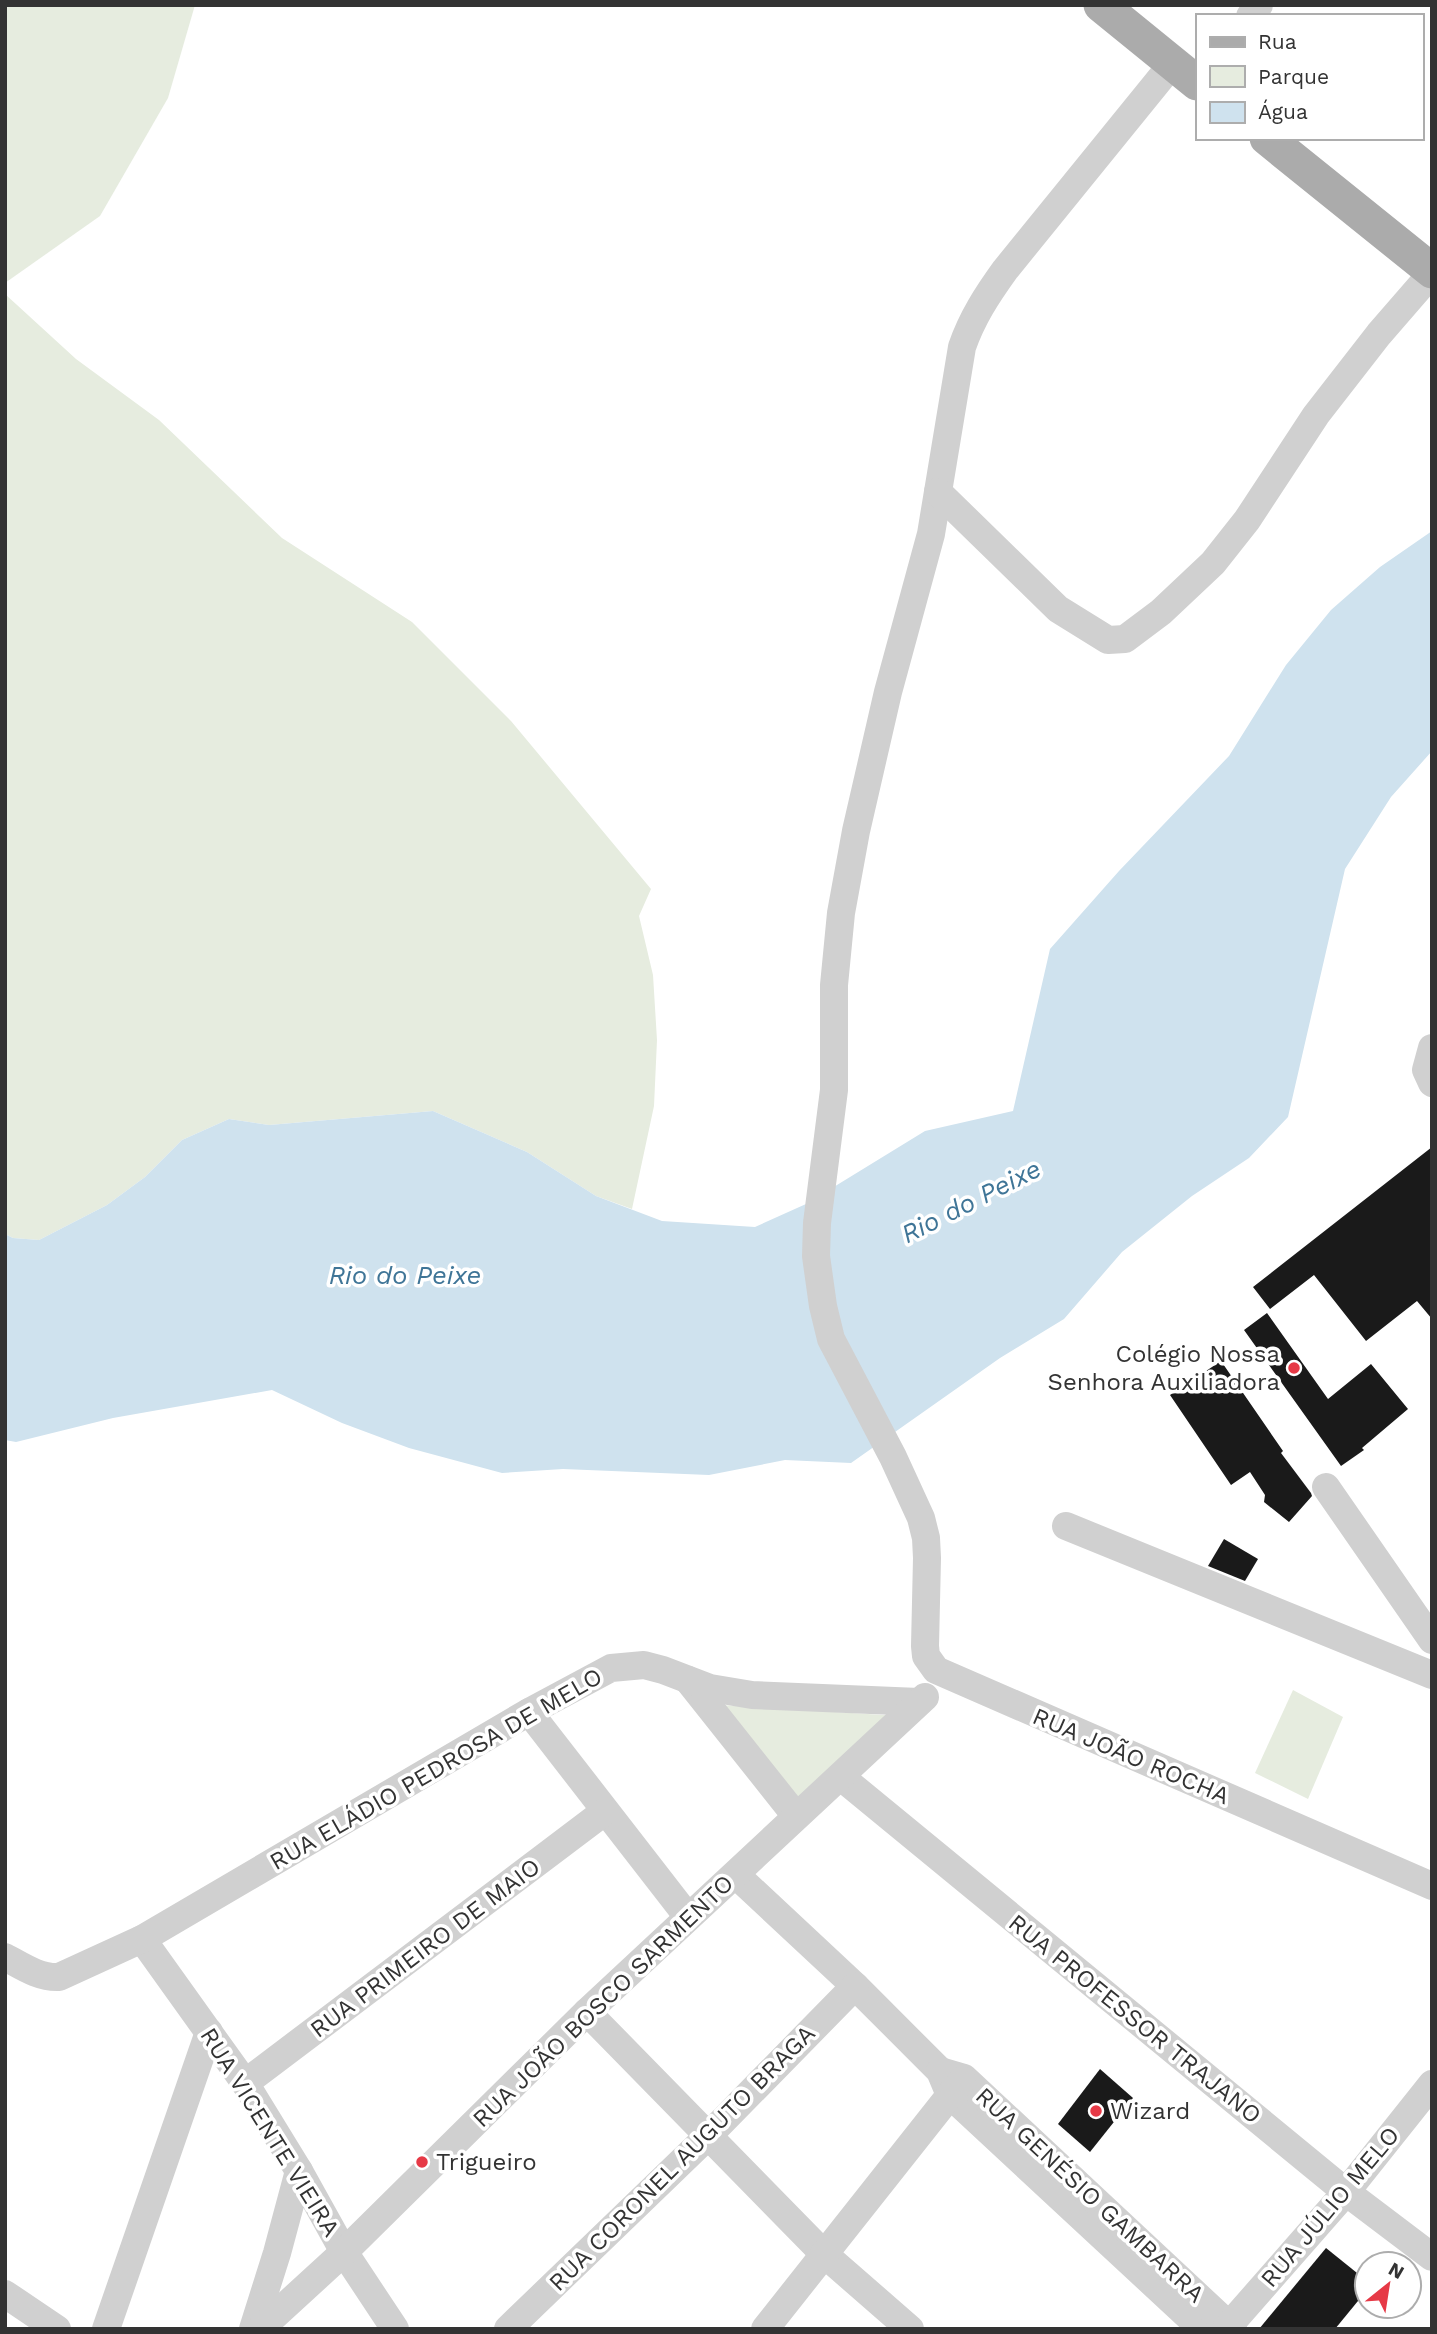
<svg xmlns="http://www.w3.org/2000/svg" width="1437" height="2334" font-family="'Work Sans',sans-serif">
  <rect width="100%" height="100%" fill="#fff"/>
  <g fill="#e6ecdf">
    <path d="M 5,5 L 195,5 L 168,98 L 100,216 L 5,283 Z"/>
    <path d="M 5,294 L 76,359 L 159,420 L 282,538 L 412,622 L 511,721 L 651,889 L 639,916 L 653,975 L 657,1040 L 654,1106 L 632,1209 L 596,1196 L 527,1152 L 433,1111 L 269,1125 L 229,1119 L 182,1140 L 145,1177 L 107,1205 L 39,1240 L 13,1238 L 5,1234 Z"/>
    <path d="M 1293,1690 L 1343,1717 L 1308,1799 L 1255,1773 Z"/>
    <path d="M 721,1705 L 900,1716 L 805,1809 Z"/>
  </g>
  <path fill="#cfe2ee" d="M 1432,531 L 1432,751 L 1391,797 L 1345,869 L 1288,1117 L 1249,1158 L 1192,1196 L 1122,1252 L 1064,1319 L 1000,1358 L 851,1463 L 785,1460 L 709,1475 L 563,1469 L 502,1473 L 409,1448 L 342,1423 L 272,1390 L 113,1418 L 16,1442 L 5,1440 L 5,1234 L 13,1238 L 39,1240 L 107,1205 L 145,1177 L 182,1140 L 229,1119 L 269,1125 L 433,1111 L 527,1152 L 596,1196 L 662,1221 L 755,1227 L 806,1204 L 925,1131 L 1013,1111 L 1050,949 L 1119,871 L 1229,756 L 1286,665 L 1331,610 L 1380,567 Z"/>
  <g fill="#1a1a1a">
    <path d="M 1432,1147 L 1432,1319 L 1417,1301 L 1366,1341 L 1314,1275 L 1270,1309 L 1253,1287 Z"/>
    <path d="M 1267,1313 L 1328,1399 L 1371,1364 L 1408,1409 L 1362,1448 L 1364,1450 L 1341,1466 L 1244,1330 Z"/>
    <path d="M 1221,1361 L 1283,1451 L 1281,1453 L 1311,1493 L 1312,1496 L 1289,1522 L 1264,1502 L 1265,1495 L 1250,1472 L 1231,1485 L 1170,1395 Z"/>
    <path d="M 1224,1539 L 1258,1559 L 1245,1581 L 1208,1566 Z"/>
    <path d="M 1100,2069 L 1133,2098 L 1090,2152 L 1058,2124 Z"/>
    <path d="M 1326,2248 L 1367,2281 L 1367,2290 L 1335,2329 L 1259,2329 Z"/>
  </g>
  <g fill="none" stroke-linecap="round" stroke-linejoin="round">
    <g stroke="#d0d0d0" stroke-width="28">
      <path d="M 1250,16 L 1259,5"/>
      <path d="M 1173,63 L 1005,270 C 987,295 972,318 962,347 L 931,534 L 888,692 L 856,831 L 841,913 L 834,985 L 834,1090 L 817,1223 L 816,1256 L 823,1306 L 831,1339 L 893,1457 L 921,1518 L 926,1538 L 927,1558 L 925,1646 L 926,1656 L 936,1670 L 1432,1886"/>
      <path d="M 938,492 L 1058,609 L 1108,640 L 1125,639 L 1161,612 L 1213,563 L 1247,520 L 1316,415 L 1379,334 L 1432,273"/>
      <path d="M 1432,1048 L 1426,1070 L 1432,1083"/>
      <path d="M 1326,1487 L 1432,1640"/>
      <path d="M 1066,1526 L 1432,1675"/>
      <path d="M 688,1680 L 796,1816"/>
      <path d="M 529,1712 L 688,1917"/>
      <path d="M 841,1777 L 1346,2192 L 1432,2257"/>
      <path d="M 736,1875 L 855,1986 L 940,2071 L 950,2095 L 1202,2329"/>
      <path d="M 142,1939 L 245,2083 L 299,2171 L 344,2252 L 395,2329"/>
      <path d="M 5,1957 C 22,1966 39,1978 59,1977 L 142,1939 L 529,1712 L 611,1668 L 644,1665 L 663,1670 L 710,1688 L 752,1695 L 919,1702"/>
      <path d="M 587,2012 L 824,2254 L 910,2329"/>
      <path d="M 940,2071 L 964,2078 L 1233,2329"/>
      <path d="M 245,2083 L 604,1812"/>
      <path d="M 5,2294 L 57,2329"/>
      <path d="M 106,2329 L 209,2032"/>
      <path d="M 253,2329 L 277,2253 L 299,2171"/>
      <path d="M 260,2329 L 344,2252 L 587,2012 L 925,1697"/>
      <path d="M 508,2329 L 707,2137 L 855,1986"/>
      <path d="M 765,2329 L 962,2080"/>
      <path d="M 1226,2329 L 1346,2192 L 1432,2084"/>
    </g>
    <g stroke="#ababab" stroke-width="35">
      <path d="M 1101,5 L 1197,83"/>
      <path d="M 1267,138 L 1432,271"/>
    </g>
  </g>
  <g fill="#e63946" stroke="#fff" stroke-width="2.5">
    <circle cx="1294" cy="1368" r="7"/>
    <circle cx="1096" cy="2111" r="7"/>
    <circle cx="422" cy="2162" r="7"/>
  </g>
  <g text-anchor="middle" stroke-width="7" stroke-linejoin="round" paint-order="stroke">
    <g font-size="24" fill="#333" stroke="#fff" text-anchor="start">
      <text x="1280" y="1362" text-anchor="end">Colégio Nossa<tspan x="1280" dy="28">Senhora Auxiliadora</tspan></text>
      <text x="1110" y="2119">Wizard</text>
      <text x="436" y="2170">Trigueiro</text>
    </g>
    <g font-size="24" fill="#333" stroke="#fff">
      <text transform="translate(1131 1756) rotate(23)" y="8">RUA JOÃO ROCHA</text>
      <text transform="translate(436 1769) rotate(-30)" y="8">RUA ELÁDIO PEDROSA DE MELO</text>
      <text transform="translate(425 1948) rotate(-37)" y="8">RUA PRIMEIRO DE MAIO</text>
      <text transform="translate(603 2001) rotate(-44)" y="8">RUA JOÃO BOSCO SARMENTO</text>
      <text transform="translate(1135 2019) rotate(39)" y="8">RUA PROFESSOR TRAJANO</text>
      <text transform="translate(270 2132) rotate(58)" y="8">RUA VICENTE VIEIRA</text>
      <text transform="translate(682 2158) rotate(-45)" y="8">RUA CORONEL AUGUTO BRAGA</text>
      <text transform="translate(1090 2195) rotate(43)" y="8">RUA GENÉSIO GAMBARRA</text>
      <text transform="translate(1330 2207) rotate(-50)" y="8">RUA JÚLIO MELO</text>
    </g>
    <g font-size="26" font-style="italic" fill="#3f7597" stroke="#fff">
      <text transform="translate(971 1201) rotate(-27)" y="9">Rio do Peixe</text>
      <text x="405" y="1284">Rio do Peixe</text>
    </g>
  </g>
  <rect width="1437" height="2334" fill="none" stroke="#333333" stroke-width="14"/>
  <rect x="1196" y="14" width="228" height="126" fill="#ffffff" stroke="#adadad" stroke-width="2"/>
  <rect x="1210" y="37" width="35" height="10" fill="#ababab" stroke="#adadad" stroke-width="2"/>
  <text x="1258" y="49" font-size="21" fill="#333333">Rua</text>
  <rect x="1210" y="66" width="35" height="21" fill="#e6ecdf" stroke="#adadad" stroke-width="2"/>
  <text x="1258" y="84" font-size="21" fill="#333333">Parque</text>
  <rect x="1210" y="102" width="35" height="21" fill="#cfe2ee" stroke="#adadad" stroke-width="2"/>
  <text x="1258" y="119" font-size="21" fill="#333333">Água</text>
  <g transform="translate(1388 2285) rotate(30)"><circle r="33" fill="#ffffff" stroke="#adadad" stroke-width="2"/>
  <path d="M0-5L12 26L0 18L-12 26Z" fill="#e63946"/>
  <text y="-10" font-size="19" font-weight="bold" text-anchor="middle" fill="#333333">N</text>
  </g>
</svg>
